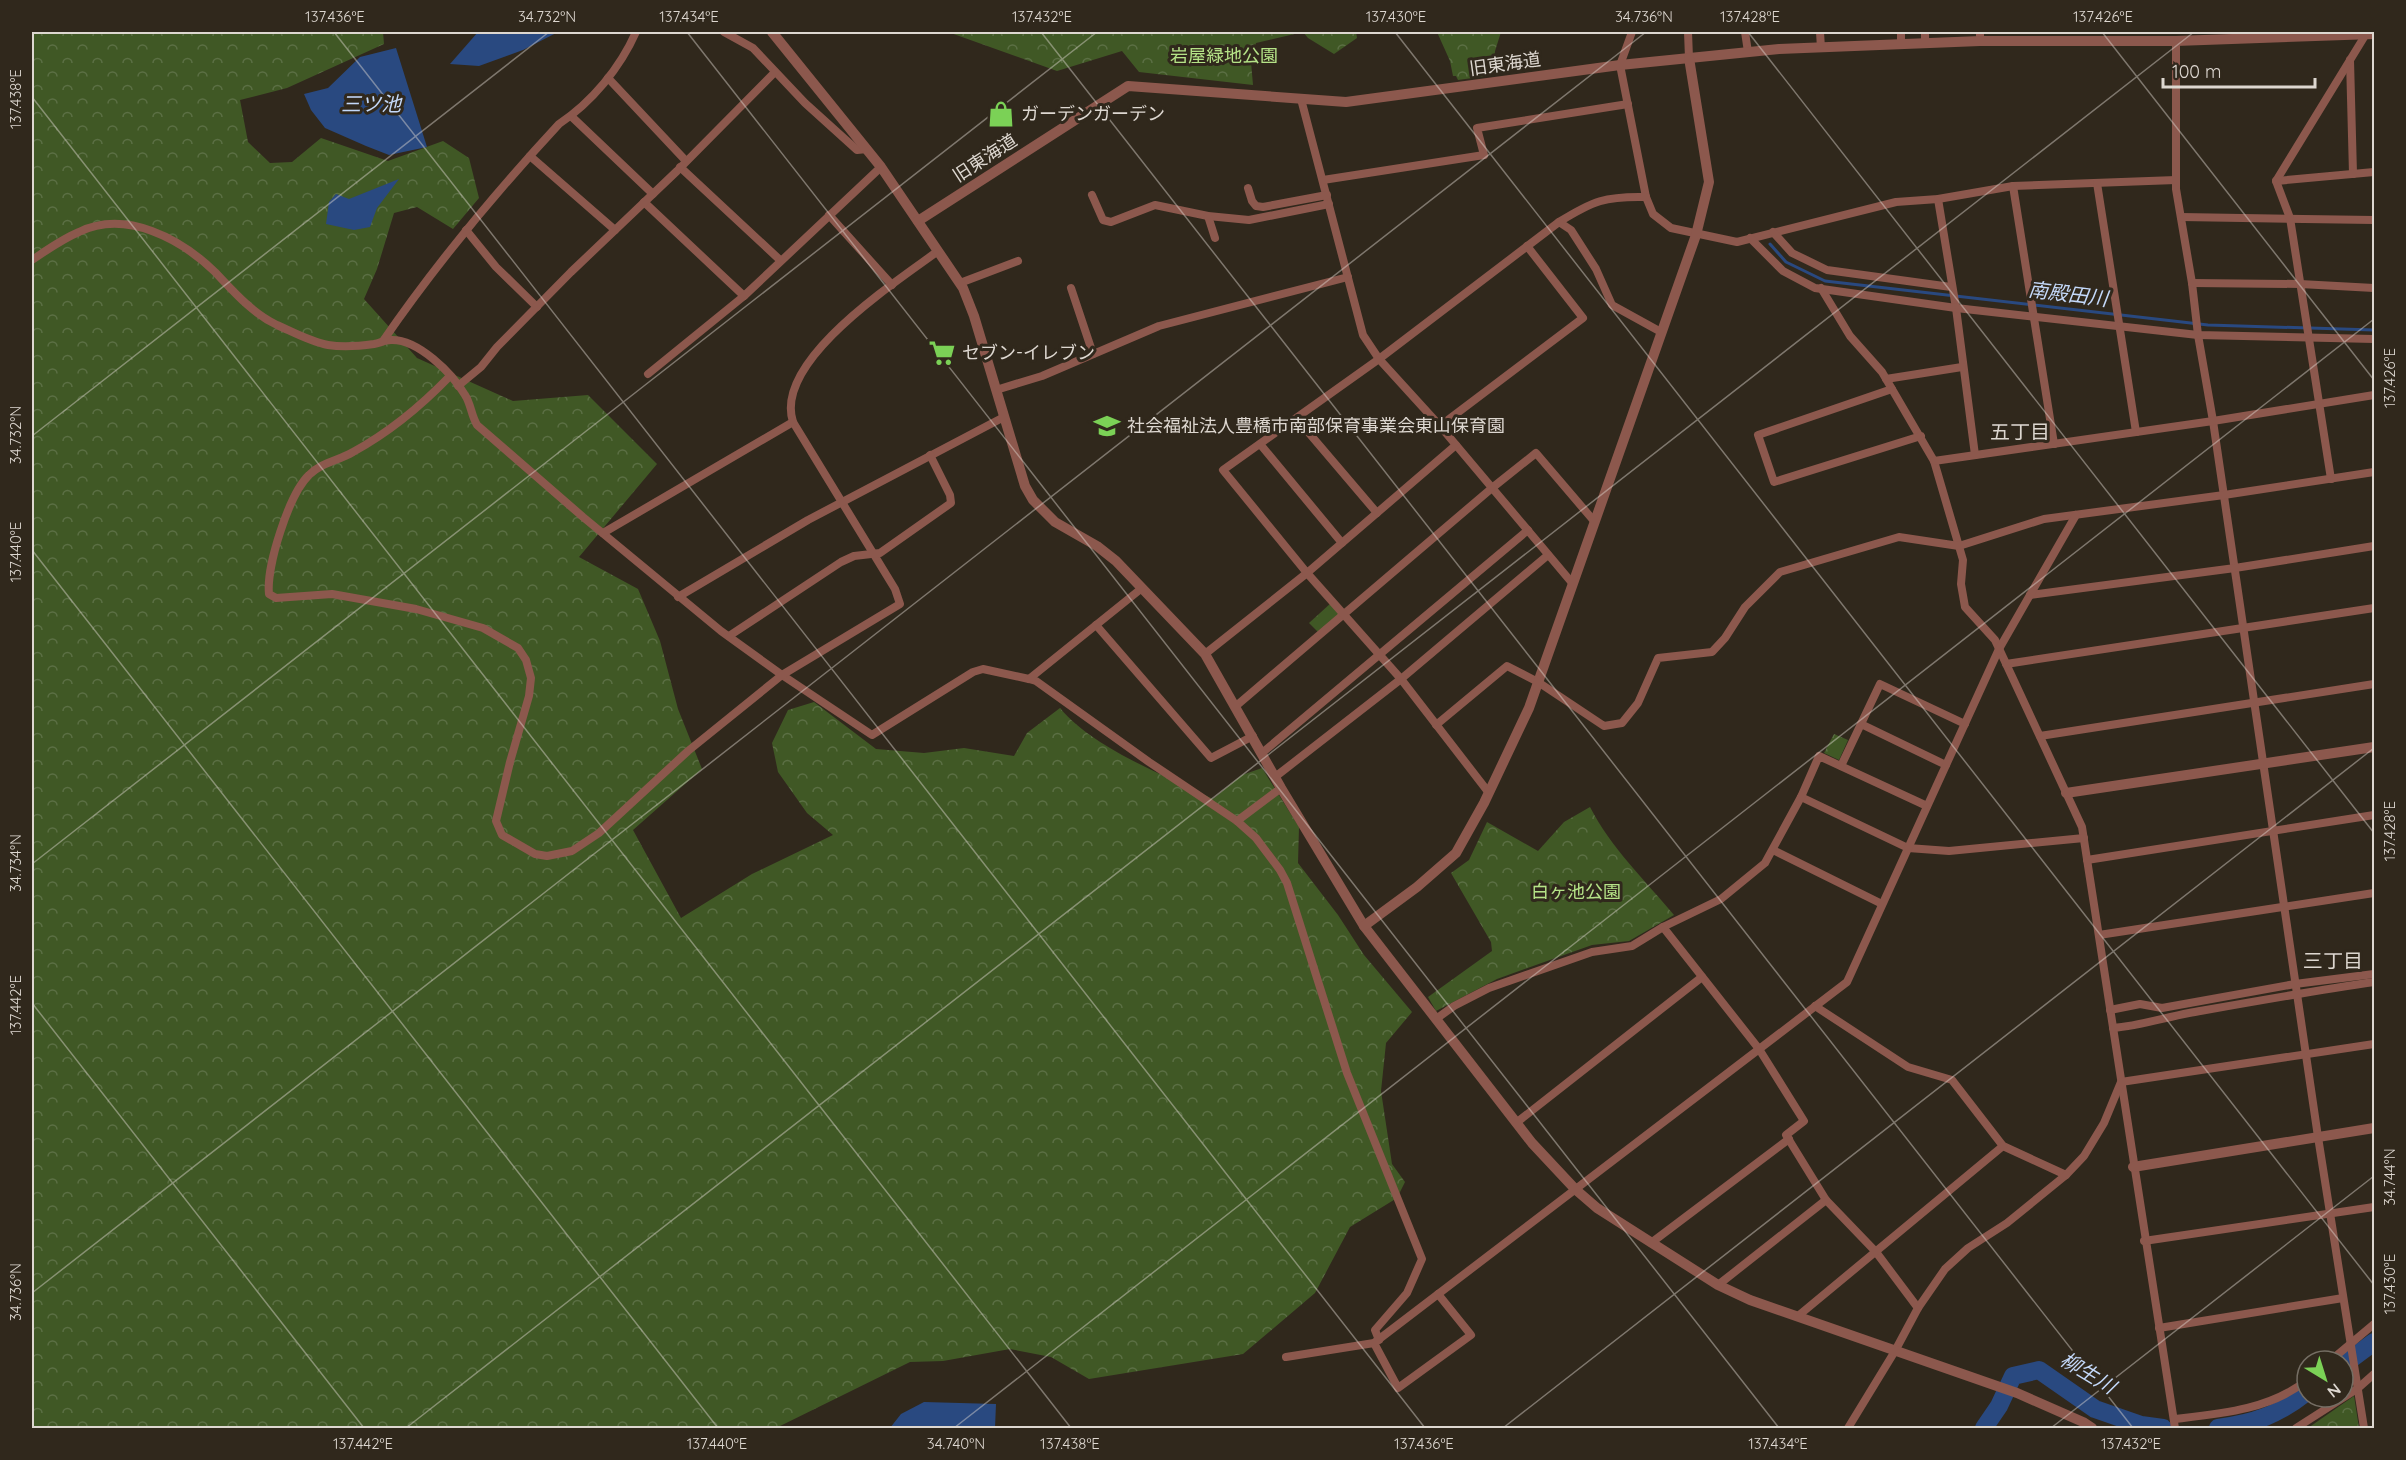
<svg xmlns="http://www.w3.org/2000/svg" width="2406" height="1460" font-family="Quicksand,'Noto Sans JP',sans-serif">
  <defs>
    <pattern id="forest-crowns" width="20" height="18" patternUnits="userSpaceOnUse" patternTransform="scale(1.5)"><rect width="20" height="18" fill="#405825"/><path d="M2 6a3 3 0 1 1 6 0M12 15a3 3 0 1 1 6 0" fill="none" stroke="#5b6f44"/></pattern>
  </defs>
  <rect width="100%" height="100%" fill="#30281c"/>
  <g fill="url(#forest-crowns)">
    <path d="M 32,32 L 383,32 L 384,44 L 287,88 L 240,100 L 248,142 L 270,163 L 292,162 L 321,138 L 388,161 L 443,141 L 469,158 L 479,198 L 453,229 L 417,207 L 394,213 L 377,269 L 364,299 L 417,358 L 513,401 L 588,395 L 657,464 L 579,557 L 638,589 L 660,641 L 678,709 L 702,769 L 633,830 L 681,918 L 752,874 L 833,835 L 807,813 L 778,772 L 772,743 L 788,710 L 814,702 L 876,749 L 924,753 L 964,748 L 1014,756 L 1027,733 L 1060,708 C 1094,749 1165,775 1213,799 L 1242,775 L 1262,768 L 1299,827 L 1298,863 L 1338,915 L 1364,955 L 1412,1012 L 1386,1043 L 1381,1091 L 1392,1164 L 1405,1182 L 1397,1198 L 1350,1227 L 1315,1293 L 1243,1354 L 1089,1379 L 1051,1357 L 1010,1349 L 943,1361 L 910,1362 L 776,1428 L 32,1428 Z"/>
    <path d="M 948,32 L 1303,32 L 1256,43 L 1251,62 L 1253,85 L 1139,72 L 1122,51 L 1057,71 Z"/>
    <path d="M 1303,32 L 1356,32 L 1357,38 L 1334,54 L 1308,38 Z"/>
    <path d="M 1437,32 L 1501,32 L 1495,51 L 1494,70 L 1489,71 L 1487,76 L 1458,80 L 1456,76 L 1453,76 L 1450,61 Z"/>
    <path d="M 1331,603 L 1341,614 L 1319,633 L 1309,623 Z"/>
    <path d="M 1834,734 L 1848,740 L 1839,760 L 1824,753 Z"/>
    <path d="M 1590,807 C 1611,848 1645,880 1674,915 L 1629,941 L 1592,945 L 1497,979 L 1436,1011 L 1428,997 L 1492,951 L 1491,942 L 1451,873 L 1469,860 L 1487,822 L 1538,851 L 1564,822 Z"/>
    <path d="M 2354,1396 L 2359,1428 L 2308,1428 Z"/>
  </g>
  <g fill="#294980">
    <path d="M 478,32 L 558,32 L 523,50 L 479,66 L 450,64 Z"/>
    <path d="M 396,48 L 427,147 L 389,155 L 366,146 L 325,128 L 311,110 L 304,94 L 328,88 L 360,57 Z"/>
    <path d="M 399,179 L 377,208 L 370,227 L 354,230 L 326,224 L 329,202 L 336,194 L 349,199 Z"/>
    <path d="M 924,1402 L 996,1404 L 995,1428 L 890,1428 L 901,1414 Z"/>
  </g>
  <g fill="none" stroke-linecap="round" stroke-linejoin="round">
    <path stroke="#294980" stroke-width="3" d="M 1770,244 L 1786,262 L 1825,281 L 2208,325 L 2374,330"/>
    <g stroke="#294980" stroke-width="18">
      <path d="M 2343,1365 L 2374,1342"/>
      <path d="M 1984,1428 L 1999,1406 L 2013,1376 L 2039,1370 L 2095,1409 L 2141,1425 L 2163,1428"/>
      <path d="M 2218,1428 C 2255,1423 2278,1415 2307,1392"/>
    </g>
    <g stroke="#8c584d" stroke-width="8">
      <path d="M 724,32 L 753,48 L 805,103 L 857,150 L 867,149"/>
      <path d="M 1632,32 L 1620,65 L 1646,197 L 1653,214 L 1671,228 L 1737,242 L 1896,202 L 1938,199 L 2013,186 L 2176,180"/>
      <path d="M 1688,32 L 1689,58"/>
      <path d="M 1745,32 L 1748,52"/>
      <path d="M 1820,32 L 1821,48"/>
      <path d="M 1901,32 L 1901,44"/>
      <path d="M 1925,32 L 1925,43"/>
      <path d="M 1980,32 L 1980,41"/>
      <path d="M 2176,41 L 2176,189 L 2192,283 L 2198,335 L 2213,421 L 2318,1137 L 2364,1428"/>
      <path d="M 2350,60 L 2353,174"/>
      <path d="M 608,78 L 686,161"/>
      <path d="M 1301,99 L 1363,335 L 1379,359 L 1440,426 L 1573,584"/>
      <path d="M 571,116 L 653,194"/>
      <path d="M 530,156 L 615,230"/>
      <path d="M 680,167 L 780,260"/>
      <path d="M 1323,180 L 1484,155 L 1477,128 L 1628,104"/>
      <path d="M 2276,181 L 2374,172"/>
      <path d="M 2097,183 L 2136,432"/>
      <path d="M 2013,186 L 2054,444"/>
      <path d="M 1248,188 L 1252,201 L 1256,206 L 1263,207 L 1327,195"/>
      <path d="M 1092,195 L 1103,220 L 1111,222 L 1155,205 L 1208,216 L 1249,220 L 1329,204"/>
      <path d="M 1938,199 L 1956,308 L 1975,455"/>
      <path d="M 644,202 L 744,296"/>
      <path d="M 829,215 L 892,285"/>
      <path d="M 1208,216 L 1215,238"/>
      <path d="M 2181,217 L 2374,220"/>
      <path d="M 1559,222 C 1593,201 1605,196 1646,197"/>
      <path d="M 466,230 L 496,267 L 537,307"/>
      <path d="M 1773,232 L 1792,253 L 1827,270 L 1951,287"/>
      <path d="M 1750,238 L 1783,271 L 1815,288 L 1956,308 L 2198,335 L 2374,339"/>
      <path d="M 32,260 C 47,250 62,239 79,232 C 126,209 181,239 215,272 C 234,292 252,313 277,325 C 293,332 311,342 328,345 C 341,347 360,346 374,344 C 380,343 385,340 391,340 C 418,339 452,373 465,395 C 471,404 471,415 477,425 L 583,517 L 721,631 L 782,675 L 872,735 L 973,672 L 983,669 L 1029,679 L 1036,681 L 1149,762 L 1237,821 L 1256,838 L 1280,870 L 1287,883 L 1347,1073 L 1422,1259 L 1407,1293 L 1375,1330 L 1379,1340"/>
      <path d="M 960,283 L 1018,261"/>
      <path d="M 2192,283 L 2300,284 L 2374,288"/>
      <path d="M 1071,288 L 1093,354"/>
      <path d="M 1821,288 L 1850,336 L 1882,372 L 1934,461 L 1963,560 L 1961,584 L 1965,607 L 1995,640 L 2082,827 L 2175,1428"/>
      <path d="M 383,341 C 436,264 495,193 559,124 C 592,102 620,68 636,32"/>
      <path d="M 648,374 L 744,296 L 881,167"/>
      <path d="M 450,376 C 422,405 388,433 353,452 C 338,461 322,462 309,475 C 289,494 266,567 269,594 L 276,598 L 332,594 L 416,609 L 483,628 L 518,648 L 526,660 L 531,678 L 529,696 L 510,762 L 496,821 L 502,835 L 535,854 L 547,856 L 572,851 L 599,833 L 688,751 L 782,675 L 900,604 L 895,589 L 793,422 C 773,361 896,282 938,251"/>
      <path d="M 1886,379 L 1962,367"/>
      <path d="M 458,386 L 481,367 L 497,347 L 571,272 L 677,171 L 775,72"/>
      <path d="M 1892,389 L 1758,435 L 1774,482 L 1921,436"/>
      <path d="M 996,390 L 1042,376 L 1159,326 L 1348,277"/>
      <path d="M 1297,419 L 1377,513"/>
      <path d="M 1440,426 L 1583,318 L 1527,246"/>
      <path d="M 1260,444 L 1342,543"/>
      <path d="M 1934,461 L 2213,421 L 2374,395"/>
      <path d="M 2331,479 L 2290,218 L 2276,181 L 2366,34"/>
      <path d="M 603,533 L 793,422"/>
      <path d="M 2030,595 L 2235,568 L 2374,546"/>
      <path d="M 678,597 L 808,520 L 1004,417"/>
      <path d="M 1096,625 L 1211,758 L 1253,736"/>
      <path d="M 729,636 L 841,562 L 854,556 L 880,553 L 951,503 L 950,495 L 930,455"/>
      <path d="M 1205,654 L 1307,573 L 1456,445"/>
      <path d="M 2006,664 L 2374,608"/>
      <path d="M 1029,679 L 1142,588"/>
      <path d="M 1236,706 L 1492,488 L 1536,453 L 1594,521"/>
      <path d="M 1861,724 L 1946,765"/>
      <path d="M 1436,725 L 1507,666 L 1538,682 L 1604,726 L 1622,723 L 1638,703 L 1658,658 L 1712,652 L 1725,638 L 1745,607 L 1780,572 L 1899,537 L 1959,546 L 2044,519 L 2224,495 L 2374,472"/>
      <path d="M 2040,736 L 2374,684"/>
      <path d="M 1262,753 L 1528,530"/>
      <path d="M 1841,766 L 1880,684 L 1965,724"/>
      <path d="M 1275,777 L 1401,679 L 1548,555"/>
      <path d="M 1489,793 L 1401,679 L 1307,573 L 1223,470 L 1379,359 L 1559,222 L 1571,230 L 1596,269 L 1612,305 L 1661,332"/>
      <path d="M 1801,797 L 1908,848 L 1949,851 L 2084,838"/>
      <path d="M 1237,821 L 1281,788"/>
      <path d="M 1773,850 L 1882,904"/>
      <path d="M 2087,860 L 2374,815"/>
      <path d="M 1663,927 L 1759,1049 L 1804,1121 L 1786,1135 L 1826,1200 L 1876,1252 L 1918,1308"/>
      <path d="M 2099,935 L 2374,893"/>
      <path d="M 1815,1006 L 1908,1067 L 1952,1080 L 2003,1146 L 2066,1175"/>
      <path d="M 2110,1010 L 2140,1004 L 2162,1008 L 2295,984 L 2374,974"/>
      <path d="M 1436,1019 L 1454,1006 L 1489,988 L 1592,952 L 1632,946 L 1663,927 L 1721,899 L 1765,863 L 1801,797 L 1819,756 L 1927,806"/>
      <path d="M 2113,1028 C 2139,1026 2163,1018 2189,1013 C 2251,1002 2312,991 2374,982"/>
      <path d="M 1516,1123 L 1702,977"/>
      <path d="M 2144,1241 L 2374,1207"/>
      <path d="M 1651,1243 L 1789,1139"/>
      <path d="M 1718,1285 L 1826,1200"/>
      <path d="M 1798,1316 L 2003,1146"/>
      <path d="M 2159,1328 L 2343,1298"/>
      <path d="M 1374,1343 L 1398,1388 L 1471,1335 L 1438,1294"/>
      <path d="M 1286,1357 L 1374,1343 L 1847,982 L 1999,649 L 2076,515"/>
      <path d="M 2330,1361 L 2374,1324"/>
      <path d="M 2174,1419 C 2219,1414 2270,1410 2307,1380"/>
      <path d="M 1848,1428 L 1895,1351 L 1918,1308 L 1945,1269 L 1968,1248 L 2007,1223 L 2066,1175 L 2084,1156 L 2104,1123 L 2121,1082 L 2374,1044"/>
      <path d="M 2296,1428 L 2357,1389 L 2374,1374"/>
    </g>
    <g stroke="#8c584d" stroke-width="10">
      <path d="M 772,32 L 881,167 L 963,288 L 974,316 L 1025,486 L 1033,500 L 1055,522 L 1097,546 L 1116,561 L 1205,654 L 1281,788 L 1364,926 L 1532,1143 L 1575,1189 L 1597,1208 L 1718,1285 L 1750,1300 L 2017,1393 L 2083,1422 L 2092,1428"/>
      <path d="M 918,221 L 1128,86 L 1346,102 L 1620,65 L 1779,49 L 1980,41 L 2176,41 L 2374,34"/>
      <path d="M 2066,793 L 2374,747"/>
      <path d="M 1364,926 L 1417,887 L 1456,853 L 1484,803 L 1529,708 L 1696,235 L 1709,182 L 1689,58"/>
      <path d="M 2133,1167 L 2374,1128"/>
    </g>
  </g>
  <path fill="none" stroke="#ddd7d0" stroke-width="1.5" stroke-opacity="0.45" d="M 334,32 L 1425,1428M 687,32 L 1779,1428M 1041,32 L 2133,1428M 1395,32 L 2374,1285M 1748,32 L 2374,833M 2102,32 L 2374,380M 32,97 L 1071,1428M 32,436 L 549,32M 32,550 L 718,1428M 32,864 L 1097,32M 32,1003 L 364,1428M 32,1293 L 1646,32M 406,1428 L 2194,32M 954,1428 L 2374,319M 1503,1428 L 2374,748M 2051,1428 L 2374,1176"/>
  <defs>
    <g id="shop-bare" transform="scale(2.07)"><path d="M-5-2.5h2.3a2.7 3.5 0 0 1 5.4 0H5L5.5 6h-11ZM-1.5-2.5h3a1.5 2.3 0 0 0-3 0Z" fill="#7bd156" stroke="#30281c" stroke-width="2.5" paint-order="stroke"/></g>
    <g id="supermarket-bare" transform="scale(2.07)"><path d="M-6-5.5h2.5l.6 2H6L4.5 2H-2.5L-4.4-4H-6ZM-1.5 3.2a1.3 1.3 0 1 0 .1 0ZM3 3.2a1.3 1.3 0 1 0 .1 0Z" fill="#7bd156" stroke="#30281c" stroke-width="2.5" paint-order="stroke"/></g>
    <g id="school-bare" transform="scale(2.07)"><path d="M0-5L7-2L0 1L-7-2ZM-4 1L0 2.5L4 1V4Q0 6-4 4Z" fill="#7bd156" stroke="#30281c" stroke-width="2.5" paint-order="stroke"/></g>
  </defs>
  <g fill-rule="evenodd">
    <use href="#shop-bare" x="1001" y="114"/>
    <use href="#supermarket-bare" x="942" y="353"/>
    <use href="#school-bare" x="1107" y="426"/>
  </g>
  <g text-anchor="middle" stroke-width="6" stroke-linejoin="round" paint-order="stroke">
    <g font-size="18" fill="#b5e387" stroke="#30281c">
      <text x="1224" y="62">岩屋緑地公園</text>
      <text x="1576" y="898">白ヶ池公園</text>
    </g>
    <g font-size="18" fill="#ddd7d0" stroke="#30281c">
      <text transform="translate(1505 64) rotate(-8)" y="6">旧東海道</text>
      <text transform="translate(985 158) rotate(-33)" y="6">旧東海道</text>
    </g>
    <g font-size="18" fill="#ddd7d0" stroke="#30281c" text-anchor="start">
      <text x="1021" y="120">ガーデンガーデン</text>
      <text x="962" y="359">セブン-イレブン</text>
      <text x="1127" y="432">社会福祉法人豊橋市南部保育事業会東山保育園</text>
    </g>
    <g font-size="20" font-style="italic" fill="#c4d9fa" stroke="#30281c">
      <text x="371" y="111">三ツ池</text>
      <text transform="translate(2068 294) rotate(7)" y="7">南殿田川</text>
      <text transform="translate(2088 1373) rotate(31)" y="7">柳生川</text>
    </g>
    <g font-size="20" fill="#ddd7d0" stroke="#30281c">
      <text x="2020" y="439">五丁目</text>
      <text x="2333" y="968">三丁目</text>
    </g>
  </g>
  <rect width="2406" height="1460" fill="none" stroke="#30281c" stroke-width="66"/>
  <g transform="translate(2325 1379) rotate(142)"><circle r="28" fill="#30281c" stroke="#756e64" stroke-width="1.5"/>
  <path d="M0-4.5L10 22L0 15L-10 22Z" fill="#7bd156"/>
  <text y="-9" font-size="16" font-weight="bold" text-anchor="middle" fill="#ddd7d0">N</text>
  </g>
  <path d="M2163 78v9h152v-9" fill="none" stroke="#ddd7d0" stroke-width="3"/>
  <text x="2172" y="78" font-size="18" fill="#ddd7d0" stroke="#30281c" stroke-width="4.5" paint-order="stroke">100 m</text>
  <rect x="33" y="33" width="2340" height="1394" fill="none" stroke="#ddd7d0" stroke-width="2"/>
  <g font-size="15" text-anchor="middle" fill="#ddd7d0">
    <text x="335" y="22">137.436°E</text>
    <text x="547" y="22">34.732°N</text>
    <text x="689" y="22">137.434°E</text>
    <text x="1042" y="22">137.432°E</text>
    <text x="1396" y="22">137.430°E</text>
    <text x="1644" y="22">34.736°N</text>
    <text x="1750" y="22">137.428°E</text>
    <text x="2103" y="22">137.426°E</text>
    <text transform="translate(16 99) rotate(-90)" y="5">137.438°E</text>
    <text transform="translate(2390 378) rotate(-90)" y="5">137.426°E</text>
    <text transform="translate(16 435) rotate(-90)" y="5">34.732°N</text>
    <text transform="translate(16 552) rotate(-90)" y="5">137.440°E</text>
    <text transform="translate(2390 831) rotate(-90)" y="5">137.428°E</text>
    <text transform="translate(16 863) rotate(-90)" y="5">34.734°N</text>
    <text transform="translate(16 1005) rotate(-90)" y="5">137.442°E</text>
    <text transform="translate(2390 1177) rotate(-90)" y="5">34.744°N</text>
    <text transform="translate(2390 1284) rotate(-90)" y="5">137.430°E</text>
    <text transform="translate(16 1292) rotate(-90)" y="5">34.736°N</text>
    <text x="363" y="1449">137.442°E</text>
    <text x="717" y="1449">137.440°E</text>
    <text x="956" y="1449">34.740°N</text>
    <text x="1070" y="1449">137.438°E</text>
    <text x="1424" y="1449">137.436°E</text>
    <text x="1778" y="1449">137.434°E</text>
    <text x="2131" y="1449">137.432°E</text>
  </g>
</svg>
